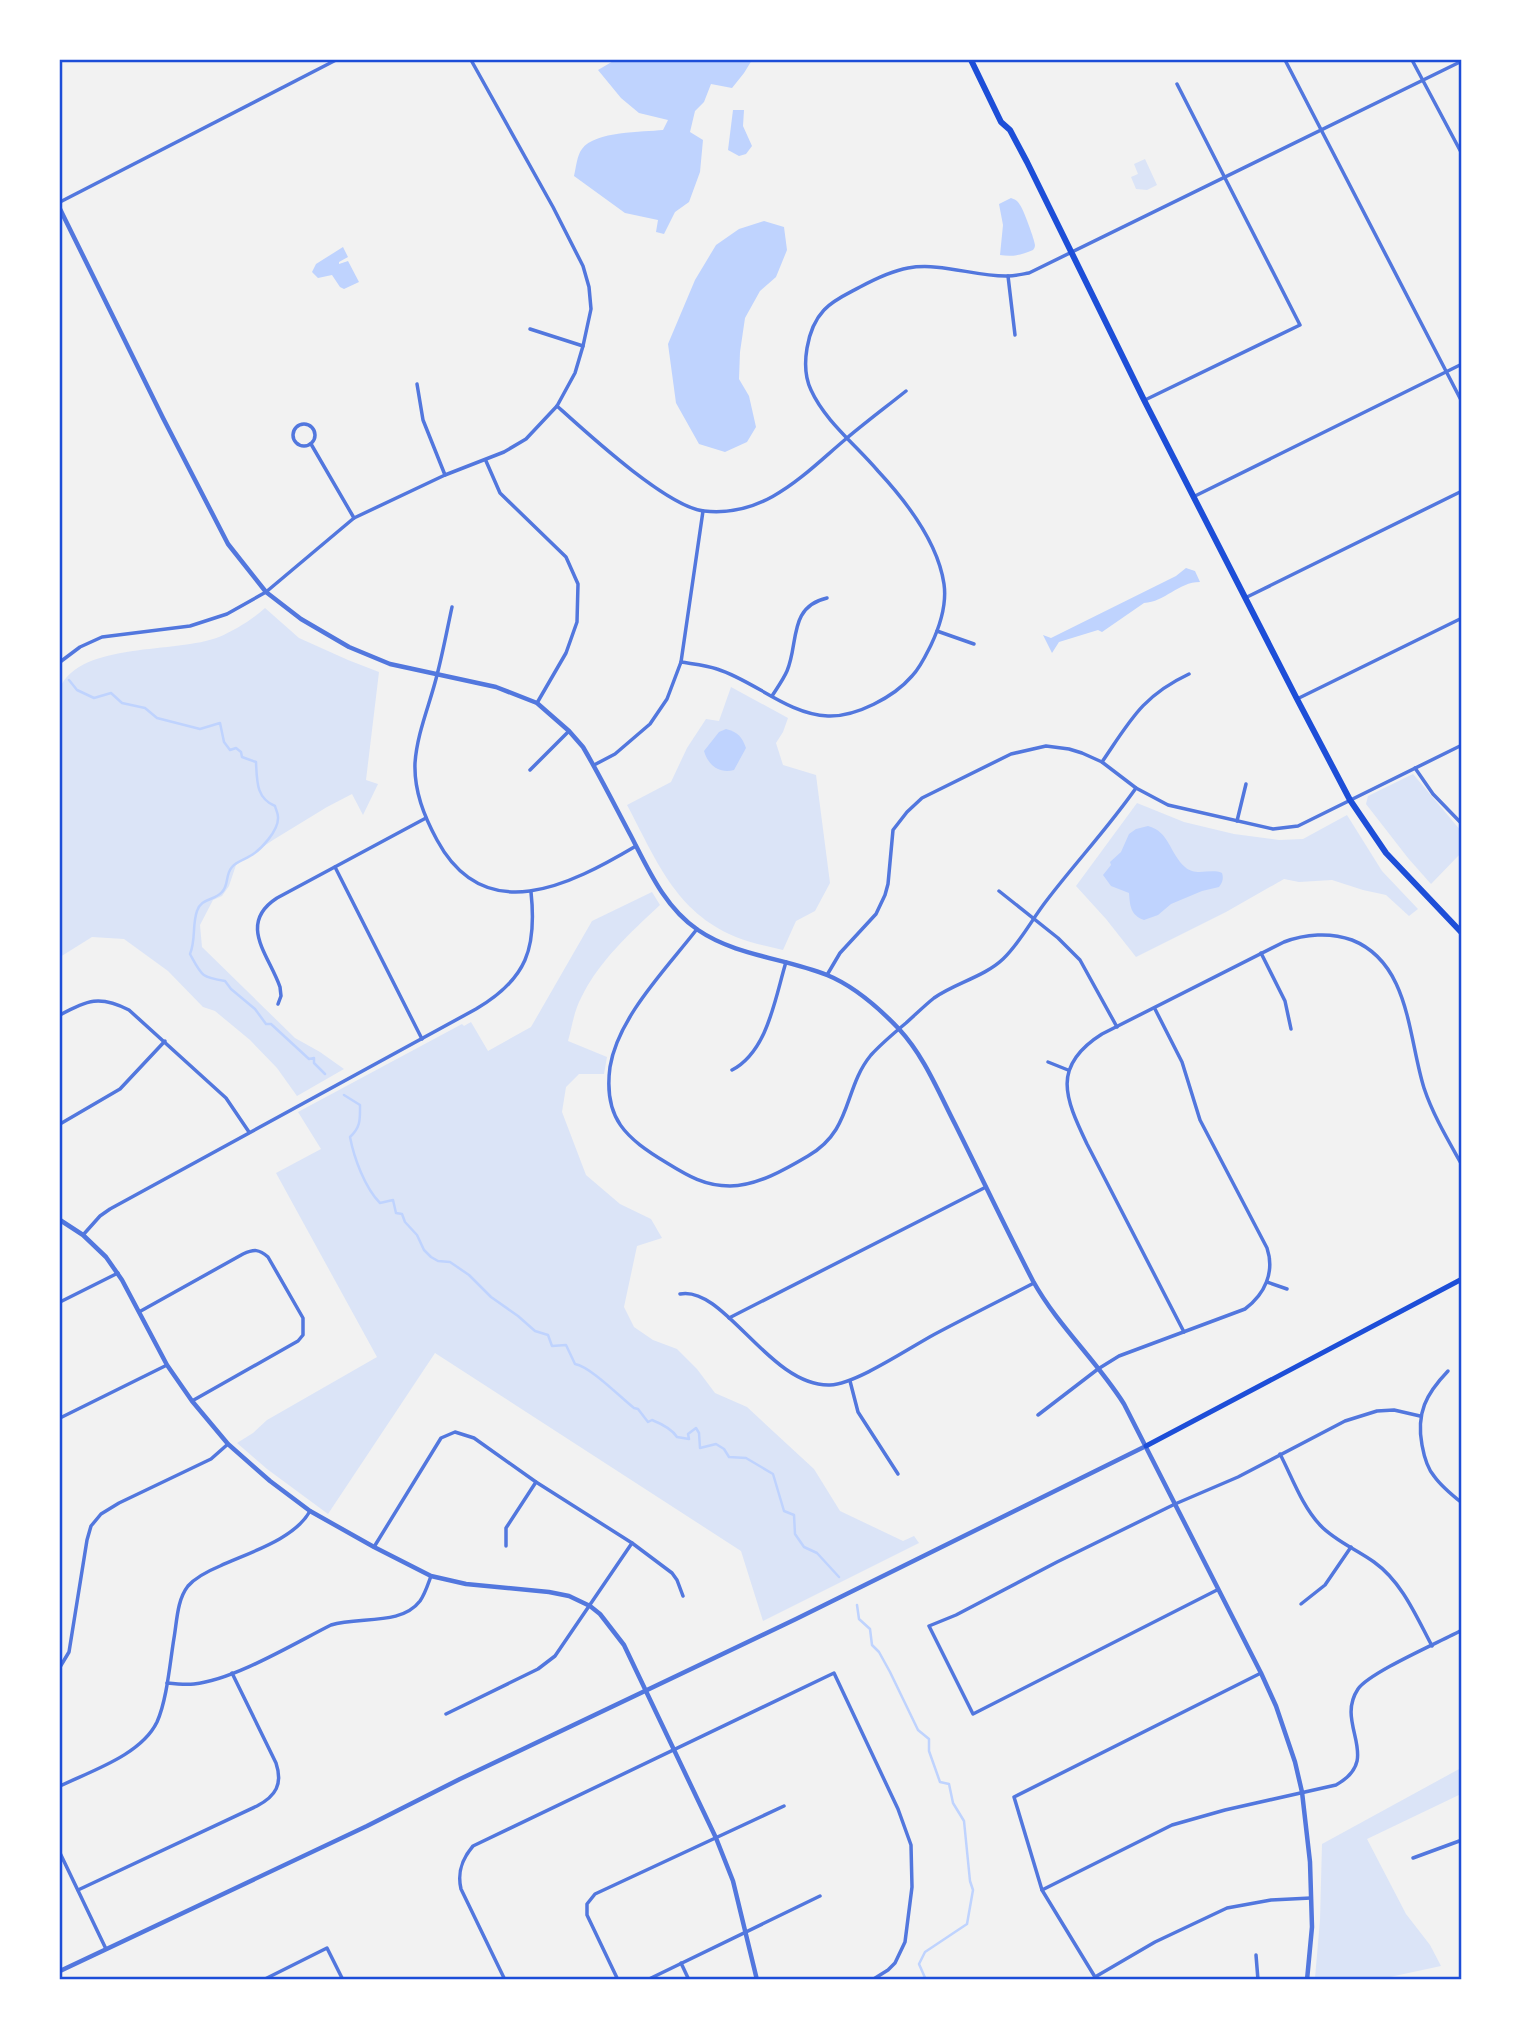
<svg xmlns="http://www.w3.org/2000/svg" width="1521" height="2039" font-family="Roboto,sans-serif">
  <rect width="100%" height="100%" fill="#f2f2f2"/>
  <g fill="#dbe4f7">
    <path d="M 1145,159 L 1157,185 L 1147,190 L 1136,189 L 1131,177 L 1138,174 L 1134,164 Z"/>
    <path d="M 265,608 L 299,638 L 348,660 L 379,672 L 366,780 L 378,784 L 363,815 L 352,794 L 327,807 L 273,840 L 236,865 L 229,886 L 222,896 L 213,900 L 200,925 L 202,947 L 295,1038 L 320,1052 L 344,1069 L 297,1096 L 277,1068 L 250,1040 L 215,1011 L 203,1007 L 168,971 L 124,939 L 92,937 L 60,957 L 60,688 C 81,641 176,654 219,637 C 235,630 253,619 265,608 Z"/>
    <path d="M 731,687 L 788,718 L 783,732 L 776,743 L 783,765 L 816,775 L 830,883 L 815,911 L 796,921 L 783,950 C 767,946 750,943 736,937 C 675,912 656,859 627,805 L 671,782 L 687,748 L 706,719 L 719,721 Z"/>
    <path d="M 1413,774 L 1461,831 L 1461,853 L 1431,884 L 1408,858 L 1366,804 L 1368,796 Z"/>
    <path d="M 1137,803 L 1184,822 L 1234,834 L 1279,840 L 1303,839 L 1347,815 L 1382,871 L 1418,909 L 1409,916 L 1386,895 L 1363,890 L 1332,880 L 1299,882 L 1284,879 L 1226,912 L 1136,957 L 1106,919 L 1076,886 Z"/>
    <path d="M 652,892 L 660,905 C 630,933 599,961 581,998 C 574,1011 572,1027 568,1041 L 607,1057 L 604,1074 L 579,1074 L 566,1087 L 562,1112 L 586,1175 L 620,1204 L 651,1219 L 662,1238 L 637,1246 L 624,1307 L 634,1327 L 653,1340 L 677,1349 L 697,1369 L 715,1393 L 747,1407 L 814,1469 L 840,1511 L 903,1541 L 914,1536 L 919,1543 L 763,1621 L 741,1551 L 435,1353 L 328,1514 L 267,1469 L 237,1443 L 253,1433 L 267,1420 L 377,1357 L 276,1173 L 321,1149 L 298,1112 L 462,1024 L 464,1026 L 471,1022 L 488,1051 L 531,1027 L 592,921 Z"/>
    <path d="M 1461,1768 L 1461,1794 L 1367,1839 L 1406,1914 L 1430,1945 L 1441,1966 L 1385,1978 L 1315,1978 L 1320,1920 L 1322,1844 Z"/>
  </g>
  <g fill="#bfd3fe">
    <path d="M 615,60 L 752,60 L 744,73 L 732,88 L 711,84 L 704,102 L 695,111 L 690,132 L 703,140 L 700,172 L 689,202 L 675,212 L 664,234 L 656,232 L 658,220 L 625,213 L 574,176 C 576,168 577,155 582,149 C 595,131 643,132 663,130 L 668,120 L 639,113 L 621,98 L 598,70 Z"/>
    <path d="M 733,110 L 744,110 L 743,126 L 752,146 L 746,154 L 739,156 L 728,150 Z"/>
    <path d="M 1011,198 C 1016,200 1017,200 1020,205 C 1023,208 1035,241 1035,245 C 1035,247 1034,249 1033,250 C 1022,255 1012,257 1000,255 L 1003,225 L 999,204 Z"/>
    <path d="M 764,221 L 784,227 L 787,250 L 776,277 L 760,291 L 745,318 L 740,352 L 739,379 L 749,396 L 756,427 L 747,442 L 725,452 L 699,444 L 676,403 L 668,344 L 695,280 L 716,245 L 739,229 Z"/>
    <path d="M 343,247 L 348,257 L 339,262 L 339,264 L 348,261 L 359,282 L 344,289 L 340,287 L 332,275 L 318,278 L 312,272 L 316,264 Z"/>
    <path d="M 1186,568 L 1195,571 L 1200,582 C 1178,582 1165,602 1144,603 L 1102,632 L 1098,630 L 1059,642 L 1052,653 L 1043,635 L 1051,638 L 1176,576 Z"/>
    <path d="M 726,729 C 738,732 742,737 746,748 L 734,770 C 719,774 708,765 704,751 L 719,732 Z"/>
    <path d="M 1148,826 C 1169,831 1170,854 1185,867 C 1196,877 1210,868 1222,873 C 1224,879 1222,883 1219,887 L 1202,891 L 1171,904 L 1158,915 L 1144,920 C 1130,915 1130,905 1129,893 L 1111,886 L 1103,875 L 1111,865 L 1110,862 L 1121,852 L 1129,834 L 1136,829 Z"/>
  </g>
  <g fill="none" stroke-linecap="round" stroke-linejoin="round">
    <g stroke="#bfd3fe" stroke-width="2.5">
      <path d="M 69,680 L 77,690 L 94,698 L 111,693 L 122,703 L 145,708 L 157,718 L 200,729 L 220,723 L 224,742 L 230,750 L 236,748 L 241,752 L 242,757 L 256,762 C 257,781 256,798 275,806 C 276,810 278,813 278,817 C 279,830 261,850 250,856 C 244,860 237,861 232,867 C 225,875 229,885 222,892 C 214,901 201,898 197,911 C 192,925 196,940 190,954 C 202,976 201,977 225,981 L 231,989 L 255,1009 L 266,1024 L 271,1024 L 309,1059 L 314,1058 L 314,1063 L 325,1074"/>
      <path d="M 344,1095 L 360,1105 C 360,1119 361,1127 350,1137 C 354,1158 365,1188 380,1203 L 393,1200 L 396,1213 L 402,1214 L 405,1222 L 417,1235 L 424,1250 L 431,1257 L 438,1261 L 450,1262 L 469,1275 L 491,1297 L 518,1316 L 535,1331 L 548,1335 L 552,1346 L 566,1345 L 575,1364 C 591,1367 620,1397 634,1408 L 638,1409 L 648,1422 L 652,1420 C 662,1424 672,1429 677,1437 L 689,1439 L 688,1434 L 696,1428 L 699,1433 L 700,1448 L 716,1444 L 724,1449 L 729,1457 L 746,1458 L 773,1474 L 784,1511 L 794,1515 L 795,1534 L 804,1547 L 817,1553 L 839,1577"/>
      <path d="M 857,1605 L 859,1619 L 870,1629 L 872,1645 L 879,1652 L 890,1672 L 918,1730 L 929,1739 L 929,1751 L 940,1782 L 949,1784 L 953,1803 L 964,1821 L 970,1881 L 973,1890 L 967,1924 L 925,1952 L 919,1964 L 926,1980"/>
    </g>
    <g stroke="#5277de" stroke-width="3.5">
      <path d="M 1285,60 L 1462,402"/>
      <path d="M 1412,60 L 1462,154"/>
      <path d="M 60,202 L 336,60"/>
      <path d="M 1008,276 L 1015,335"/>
      <path d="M 530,329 L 583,346"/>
      <path d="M 417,384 L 423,420 L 445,475"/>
      <path d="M 1145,400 L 1300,325 L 1177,84"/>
      <path d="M 557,406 C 587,433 667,507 704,511 C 766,518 805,473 847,438 C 866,422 886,407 906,391"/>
      <circle cx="304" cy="435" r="11"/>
      <path d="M 311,444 L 354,518"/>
      <path d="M 486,461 L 500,493 L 566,557 L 578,584 L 577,622 L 566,653 L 537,703"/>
      <path d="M 1195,496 L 1462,364"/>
      <path d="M 1245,598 L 1462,491"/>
      <path d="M 452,607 C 447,630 443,652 437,675 C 430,704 417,733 415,763 C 414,791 424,816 437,840 C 485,929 570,885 636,846"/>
      <path d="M 937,631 L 974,644"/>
      <path d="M 60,662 L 80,647 L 102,637 L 190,626 L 227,614 L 266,592 L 354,518 L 445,475 L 504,452 L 526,439 L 557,406 L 575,373 L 583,346 L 591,309 L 589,287 L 583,266 L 553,207 L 471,60"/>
      <path d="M 681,662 C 693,664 706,665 717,669 C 755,681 787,714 828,716 C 856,717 894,697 912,676 C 920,668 926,655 931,645 C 940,626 947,605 944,584 C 938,543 905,500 878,471 C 856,445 825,421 811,390 C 800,367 807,328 824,310 C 833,300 847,294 860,287 C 875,279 891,271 908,268 C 941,262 976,277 1008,276 C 1015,276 1023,274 1029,273 L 1462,61"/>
      <path d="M 772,696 C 777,688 783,680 787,671 C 799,643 788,607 827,598"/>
      <path d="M 1297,699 L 1462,618"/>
      <path d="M 1102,762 C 1130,721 1142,696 1189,674"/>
      <path d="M 594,765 L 615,754 L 650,724 L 667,699 L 681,662 L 703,511"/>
      <path d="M 1415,768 L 1433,794 L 1462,824"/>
      <path d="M 530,770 L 569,731"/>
      <path d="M 1237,821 L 1246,784"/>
      <path d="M 335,867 L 422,1039"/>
      <path d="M 999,891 L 1058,938 L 1080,960 L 1117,1027"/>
      <path d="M 697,929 C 667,968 618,1017 610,1067 C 603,1119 626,1138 667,1163 C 688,1176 705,1186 730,1186 C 757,1186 786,1169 808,1156 C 853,1130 843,1089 871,1055 C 882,1043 894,1033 906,1023 C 915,1015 924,1006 934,998 C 955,983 984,977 1003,959 C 1020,943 1032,919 1047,900 C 1076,862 1108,828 1136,788"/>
      <path d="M 1261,953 L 1285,1001 L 1291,1029"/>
      <path d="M 827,975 L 840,953 L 876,914 L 885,895 L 888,884 L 893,830 L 907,812 L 922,798 L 1011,754 L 1046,746 L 1069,749 L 1082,753 L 1102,762 L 1136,788 L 1168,805 L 1273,829 L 1298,826 L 1462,745"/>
      <path d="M 278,1004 L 281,996 L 280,987 C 269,955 237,924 277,898 L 426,818"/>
      <path d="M 60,1015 C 87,1000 100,995 129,1010 L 226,1098 L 249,1132"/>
      <path d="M 1048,1062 L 1068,1070"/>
      <path d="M 732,1070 C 768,1051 775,998 786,962"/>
      <path d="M 60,1124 L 120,1089 L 165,1041"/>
      <path d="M 83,1235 L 100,1216 L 110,1209 L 476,1009 C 527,979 537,948 531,892"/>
      <path d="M 1267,1282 L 1287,1289"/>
      <path d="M 680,1294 C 724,1285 770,1387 830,1385 C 856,1384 909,1348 935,1334 C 967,1317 1001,1300 1034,1283"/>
      <path d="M 60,1302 L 118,1273"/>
      <path d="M 139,1312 L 243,1254 C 254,1249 259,1249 268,1257 L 303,1318 L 303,1335 L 298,1341 L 192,1401"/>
      <path d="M 729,1318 L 986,1187"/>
      <path d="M 1184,1332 L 1087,1144 C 1065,1098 1051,1066 1102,1034 L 1284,942 C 1305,934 1330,932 1352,940 C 1410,963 1408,1037 1424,1088 C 1433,1115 1448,1140 1462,1165"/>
      <path d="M 1448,1371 C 1426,1394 1416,1413 1422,1445 C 1424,1456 1427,1468 1434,1476 C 1441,1486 1452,1495 1462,1503"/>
      <path d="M 850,1381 L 858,1412 L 898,1474"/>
      <path d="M 1038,1415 L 1098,1369 L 1119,1356 L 1245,1309 C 1265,1294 1275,1272 1267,1248 L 1200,1120 L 1182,1062 L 1155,1009"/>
      <path d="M 60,1418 L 167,1365"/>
      <path d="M 1280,1454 C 1292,1477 1302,1506 1320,1525 C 1335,1541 1356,1549 1374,1562 C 1402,1582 1416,1616 1432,1646"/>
      <path d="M 506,1546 L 506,1528 L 536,1482"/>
      <path d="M 374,1547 L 441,1438 L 455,1432 L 474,1438 L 536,1482 L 632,1543 L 672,1573 L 677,1580 L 683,1596"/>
      <path d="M 1217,1590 L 973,1714 L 929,1626 L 956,1615 L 1057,1562 L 1175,1504 L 1238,1477 L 1345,1421 L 1377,1411 L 1394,1410 L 1420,1416"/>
      <path d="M 1301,1604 L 1325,1585 L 1351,1547"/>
      <path d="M 60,1667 L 69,1652 L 87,1540 L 91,1526 L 101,1514 L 119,1503 L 211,1459 L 228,1444"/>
      <path d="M 1261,1673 L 1014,1797 L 1042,1890 L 1095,1977 L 1155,1942 L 1227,1908 L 1271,1900 L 1311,1898"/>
      <path d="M 167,1683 C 176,1684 185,1685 194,1684 C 234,1680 295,1643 331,1625 C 359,1616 401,1626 420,1601 C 425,1594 428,1584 431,1576"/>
      <path d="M 446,1714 L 538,1669 L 555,1656 L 632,1543"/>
      <path d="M 60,1786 C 91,1771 141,1755 157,1722 C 167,1700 170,1662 174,1638 C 177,1621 177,1600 188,1586 C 196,1577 208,1571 220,1566 C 248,1553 295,1539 310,1511"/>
      <path d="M 60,1853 L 106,1949"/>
      <path d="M 1413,1858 L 1462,1840"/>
      <path d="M 78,1890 L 257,1806 C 276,1796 283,1784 276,1763 L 232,1673"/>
      <path d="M 1042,1890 L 1172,1825 L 1225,1810 L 1336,1785 C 1384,1758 1334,1725 1358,1689 C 1370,1672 1440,1642 1462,1630"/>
      <path d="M 1256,1955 L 1258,1980"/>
      <path d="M 681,1963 L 689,1980"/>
      <path d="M 263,1980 L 327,1948 L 343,1980"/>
      <path d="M 505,1980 L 461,1889 C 457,1872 462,1859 473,1846 L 834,1673 L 898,1809 L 911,1845 L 912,1887 L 905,1942 L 895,1963 L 888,1970 L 872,1980"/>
      <path d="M 618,1980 L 587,1915 L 587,1904 L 595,1894 L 784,1806"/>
      <path d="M 647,1980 L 820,1896"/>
    </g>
    <g stroke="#5277de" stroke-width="4.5">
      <path d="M 60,209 L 163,418 L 228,544 L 266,592 L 301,619 L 349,647 L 390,664 L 496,687 L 537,703 L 569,731 L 583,747 C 600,776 615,806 631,836 C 648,869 665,908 698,930 C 736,956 785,958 827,975 C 854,986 879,1008 899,1029 C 924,1056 938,1091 955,1124 C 981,1176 1006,1229 1033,1281 C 1058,1326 1097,1361 1124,1404 L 1261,1673 L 1276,1706 L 1295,1762 L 1302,1792 L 1310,1862 L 1312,1927 L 1307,1980"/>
      <path d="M 60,1220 L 83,1235 L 106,1257 L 122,1280 L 167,1365 L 192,1401 L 228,1444 L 270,1481 L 310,1511 L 374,1547 L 431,1576 L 466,1584 L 549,1592 L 569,1596 L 590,1606 L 600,1614 L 624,1645 L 716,1838 L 733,1881 L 757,1980"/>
      <path d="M 60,1971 L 367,1826 L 460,1779 L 796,1619 L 1146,1446"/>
    </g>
    <path stroke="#1d4ed8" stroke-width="5" d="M 1146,1446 L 1462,1279"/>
    <path stroke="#1d4ed8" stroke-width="6" d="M 971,60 L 1001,122 L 1010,130 L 1027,162 L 1144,400 L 1297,699 L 1350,800 L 1386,853 L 1462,933"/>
  </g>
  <rect width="1521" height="2039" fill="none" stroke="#ffffff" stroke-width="122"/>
  <rect x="61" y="61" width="1399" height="1917" fill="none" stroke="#1d4ed8" stroke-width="2.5"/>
</svg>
